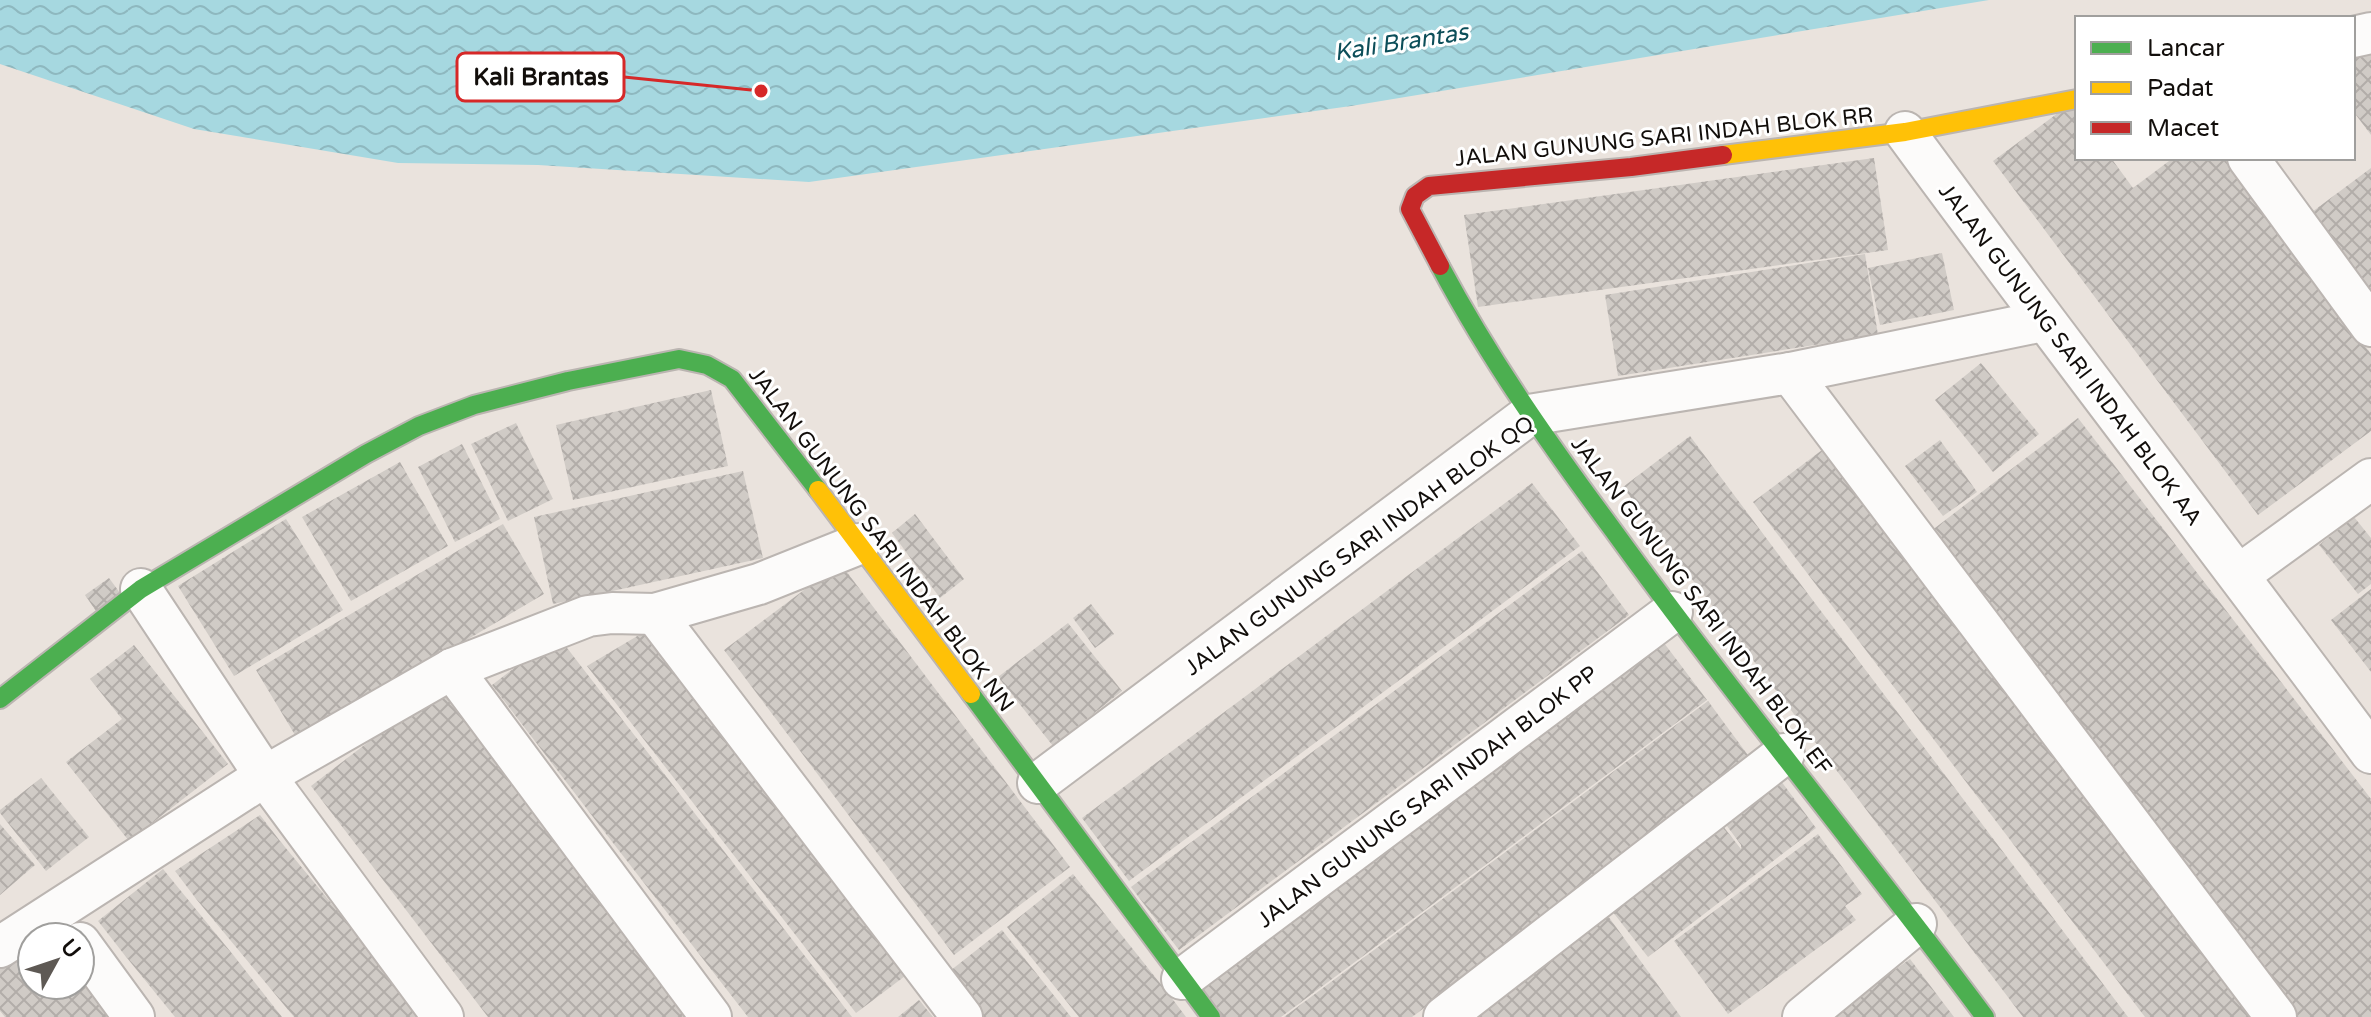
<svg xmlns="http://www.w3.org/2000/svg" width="2371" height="1017" font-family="'Varela Round',sans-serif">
  <defs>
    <pattern id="water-waves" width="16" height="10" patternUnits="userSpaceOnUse" patternTransform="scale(2)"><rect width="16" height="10" fill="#a6d8e0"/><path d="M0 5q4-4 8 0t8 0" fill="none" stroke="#8eb8bf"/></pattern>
    <pattern id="building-cross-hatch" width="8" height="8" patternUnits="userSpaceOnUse" patternTransform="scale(2)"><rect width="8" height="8" fill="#d0cbc6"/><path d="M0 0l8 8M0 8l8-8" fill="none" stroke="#b2ada9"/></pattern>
  </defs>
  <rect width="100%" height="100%" fill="#eae3dd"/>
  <path fill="url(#water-waves)" d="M 0,0 L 1989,0 L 1351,106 L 809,182 L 538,165 L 398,163 L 194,129 L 0,64 Z"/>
  <g fill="url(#building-cross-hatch)">
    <path d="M 2371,49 L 2371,135 L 2353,111 L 2353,51 Z"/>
    <path d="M 2070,104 L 2077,112 L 2077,158 L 2111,158 L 2133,188 L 2173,158 L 2224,158 L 2371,354 L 2371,431 L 2258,515 L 1993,161 Z"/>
    <path d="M 1874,158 L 1888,250 L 1478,307 L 1464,215 Z"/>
    <path d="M 2371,168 L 2371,292 L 2312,212 Z"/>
    <path d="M 1942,253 L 1954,310 L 1880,325 L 1868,268 Z"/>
    <path d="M 1865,254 L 1878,335 L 1618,376 L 1605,295 Z"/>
    <path d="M 1981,363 L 2039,434 L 1993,472 L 1935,400 Z"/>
    <path d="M 711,390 L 728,466 L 573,500 L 556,425 Z"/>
    <path d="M 2078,418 L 2371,799 L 2371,1017 L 2290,1017 L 1922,538 Z"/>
    <path d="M 516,423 L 553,499 L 508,521 L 471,444 Z"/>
    <path d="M 1690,436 L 1802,586 L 2128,1017 L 2023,1017 L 1657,533 L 1623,487 Z"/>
    <path d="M 1940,440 L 1977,492 L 1943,516 L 1905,466 Z"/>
    <path d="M 462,444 L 500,519 L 455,542 L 418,467 Z"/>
    <path d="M 1830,444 L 2267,1017 L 2145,1017 L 1753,502 Z"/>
    <path d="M 400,462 L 448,546 L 351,601 L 302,517 Z"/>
    <path d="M 743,471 L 763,558 L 553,604 L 534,517 Z"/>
    <path d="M 1532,483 L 1580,546 L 1129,881 L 1082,818 Z"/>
    <path d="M 915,514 L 964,579 L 940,598 L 892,533 Z"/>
    <path d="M 2354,517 L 2371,538 L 2371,584 L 2358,594 L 2319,545 Z"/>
    <path d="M 286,519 L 343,610 L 234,676 L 178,586 Z"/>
    <path d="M 503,524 L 544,594 L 298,740 L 256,670 Z"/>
    <path d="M 1582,551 L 1629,615 L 1179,950 L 1131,887 Z"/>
    <path d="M 840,563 L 1070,867 L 954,955 L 724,650 Z"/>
    <path d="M 109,578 L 123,597 L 98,614 L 85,595 Z"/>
    <path d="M 2371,589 L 2371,672 L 2331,620 Z"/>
    <path d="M 1091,604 L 1114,634 L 1095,648 L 1073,618 Z"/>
    <path d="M 1068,623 L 1122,691 L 1053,746 L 998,677 Z"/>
    <path d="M 649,629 L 913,970 L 856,1013 L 587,666 Z"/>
    <path d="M 557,635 L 852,1017 L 748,1017 L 603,830 L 492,685 Z"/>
    <path d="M 1661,639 L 1707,700 L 1281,1017 L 1220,1017 L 1196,985 Z"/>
    <path d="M 134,645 L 228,764 L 129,841 L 66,762 L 122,719 L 90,679 Z"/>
    <path d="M 449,680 L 707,1017 L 488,1017 L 311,786 Z"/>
    <path d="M 1708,701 L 1753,762 L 1412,1017 L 1284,1017 Z"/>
    <path d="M 1772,769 L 1816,828 L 1648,957 L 1605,902 L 1715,816 L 1741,849 L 1741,845 L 1716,811 Z"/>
    <path d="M 41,778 L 89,837 L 46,871 L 0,813 L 0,810 Z"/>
    <path d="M 260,815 L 280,841 L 425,1017 L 294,1017 L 197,900 L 175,871 Z"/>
    <path d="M 0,824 L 35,865 L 0,895 Z"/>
    <path d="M 1818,834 L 1862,894 L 1845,906 L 1856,920 L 1728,1014 L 1674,941 Z"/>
    <path d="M 163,869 L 234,956 L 282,1017 L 175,1017 L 123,953 L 98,921 Z"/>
    <path d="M 1073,874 L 1171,997 L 1186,1017 L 1079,1017 L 1007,927 Z"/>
    <path d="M 1603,909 L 1681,1017 L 1459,1017 Z"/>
    <path d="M 1002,930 L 1071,1017 L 963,1017 L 936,982 Z"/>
    <path d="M 32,941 L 32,985 L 80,985 L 80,969 L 117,1017 L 5,1017 L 0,1011 L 0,966 Z"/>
    <path d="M 1910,959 L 1954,1017 L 1828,1017 Z"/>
    <path d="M 919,1000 L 933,1017 L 898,1017 Z"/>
  </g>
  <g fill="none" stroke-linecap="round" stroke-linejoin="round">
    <g stroke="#bbb5b1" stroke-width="44">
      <g id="street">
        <path d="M 2353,37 L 2371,33"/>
        <path d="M 1905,132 C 2058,341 2217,545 2371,753"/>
        <path d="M 2248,158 L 2371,326"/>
        <path d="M 1790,373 L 2276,1017"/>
        <path d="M 2239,575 L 2371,479"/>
        <path d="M 141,589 L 265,776 L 443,1017"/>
        <path d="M 655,614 L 962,1017"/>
        <path d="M 452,669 L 711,1017"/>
        <path d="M 1038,783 L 1529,415 L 1790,373 L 2043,321"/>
        <path d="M 80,943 L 134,1017"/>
        <path d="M 0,947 L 265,776 L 452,669 L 588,616 L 612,613 L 655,614 L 759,584 L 859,544"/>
        <path d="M 1182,979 L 1672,612"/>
        <path d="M 1444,1017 L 1784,754"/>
        <path d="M 1803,1017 L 1916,924"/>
      </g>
    </g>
    <g stroke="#bbb5b1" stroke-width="22">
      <g id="fast">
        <path d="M 1440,266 C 1490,360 1550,445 1613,530 C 1733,696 1863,853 1985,1017"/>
        <path d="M 971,694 L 1211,1017"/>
        <path d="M 0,699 L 141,589 L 366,454 L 419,426 L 474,405 L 568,381 L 679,359 L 707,365 L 732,379 L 818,490"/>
      </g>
    </g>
    <g stroke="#bbb5b1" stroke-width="22">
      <g id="slow">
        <path d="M 1723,155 L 1905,132 L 2077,99"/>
        <path d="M 818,490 L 971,694"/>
      </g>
    </g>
    <g stroke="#bbb5b1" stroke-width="22">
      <path id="jam" d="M 1440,266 L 1410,209 L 1415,196 L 1429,186 L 1631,167 L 1723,155"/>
    </g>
    <use href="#street" stroke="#fcfbfa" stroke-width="40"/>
    <use href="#fast" stroke="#4caf50" stroke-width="18"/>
    <use href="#slow" stroke="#ffc107" stroke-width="18"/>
    <use href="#jam" stroke="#c62828" stroke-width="18"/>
  </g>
  <g text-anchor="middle" stroke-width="6" stroke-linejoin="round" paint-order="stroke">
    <g font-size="22" fill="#120e0b" stroke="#fff">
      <text transform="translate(1664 136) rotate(-6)" y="8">JALAN GUNUNG SARI INDAH BLOK RR</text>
      <text transform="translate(2071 354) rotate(53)" y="8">JALAN GUNUNG SARI INDAH BLOK AA</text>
      <text transform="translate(882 539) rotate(53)" y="8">JALAN GUNUNG SARI INDAH BLOK NN</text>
      <text transform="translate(1359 545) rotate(-36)" y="8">JALAN GUNUNG SARI INDAH BLOK QQ</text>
      <text transform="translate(1702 605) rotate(53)" y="8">JALAN GUNUNG SARI INDAH BLOK EF</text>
      <text transform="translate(1427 796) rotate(-37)" y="8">JALAN GUNUNG SARI INDAH BLOK PP</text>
    </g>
    <g font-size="24" font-style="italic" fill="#0c4e59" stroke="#fff">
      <text transform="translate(1401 42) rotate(-9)" y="8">Kali Brantas</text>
    </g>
  </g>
  <path fill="none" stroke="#d62828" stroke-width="3" d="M761 91L624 77"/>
  <circle fill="#d62828" stroke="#fff" stroke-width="3" cx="761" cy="91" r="8"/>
  <rect fill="#fff" stroke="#d62828" stroke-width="3" x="457" y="53" width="167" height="48" rx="8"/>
  <g font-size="24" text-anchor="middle" font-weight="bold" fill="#120e0b">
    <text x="541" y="85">Kali Brantas</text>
  </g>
  <rect x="2075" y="16" width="280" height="144" fill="#ffffff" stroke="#a09f9d" stroke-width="2"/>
  <rect x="2091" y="42" width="40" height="12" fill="#4caf50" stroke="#a09f9d" stroke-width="2"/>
  <text x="2147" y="56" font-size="24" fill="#120e0b">Lancar</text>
  <rect x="2091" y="82" width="40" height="12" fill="#ffc107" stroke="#a09f9d" stroke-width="2"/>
  <text x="2147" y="96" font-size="24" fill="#120e0b">Padat</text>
  <rect x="2091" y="122" width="40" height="12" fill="#c62828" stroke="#a09f9d" stroke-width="2"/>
  <text x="2147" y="136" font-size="24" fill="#120e0b">Macet</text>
  <g transform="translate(56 961) rotate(50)"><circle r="38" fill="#ffffff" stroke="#a09f9d" stroke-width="2"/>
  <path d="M0-6L14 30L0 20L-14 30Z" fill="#5e5954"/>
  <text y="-12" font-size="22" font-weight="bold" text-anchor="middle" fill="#120e0b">U</text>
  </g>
</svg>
